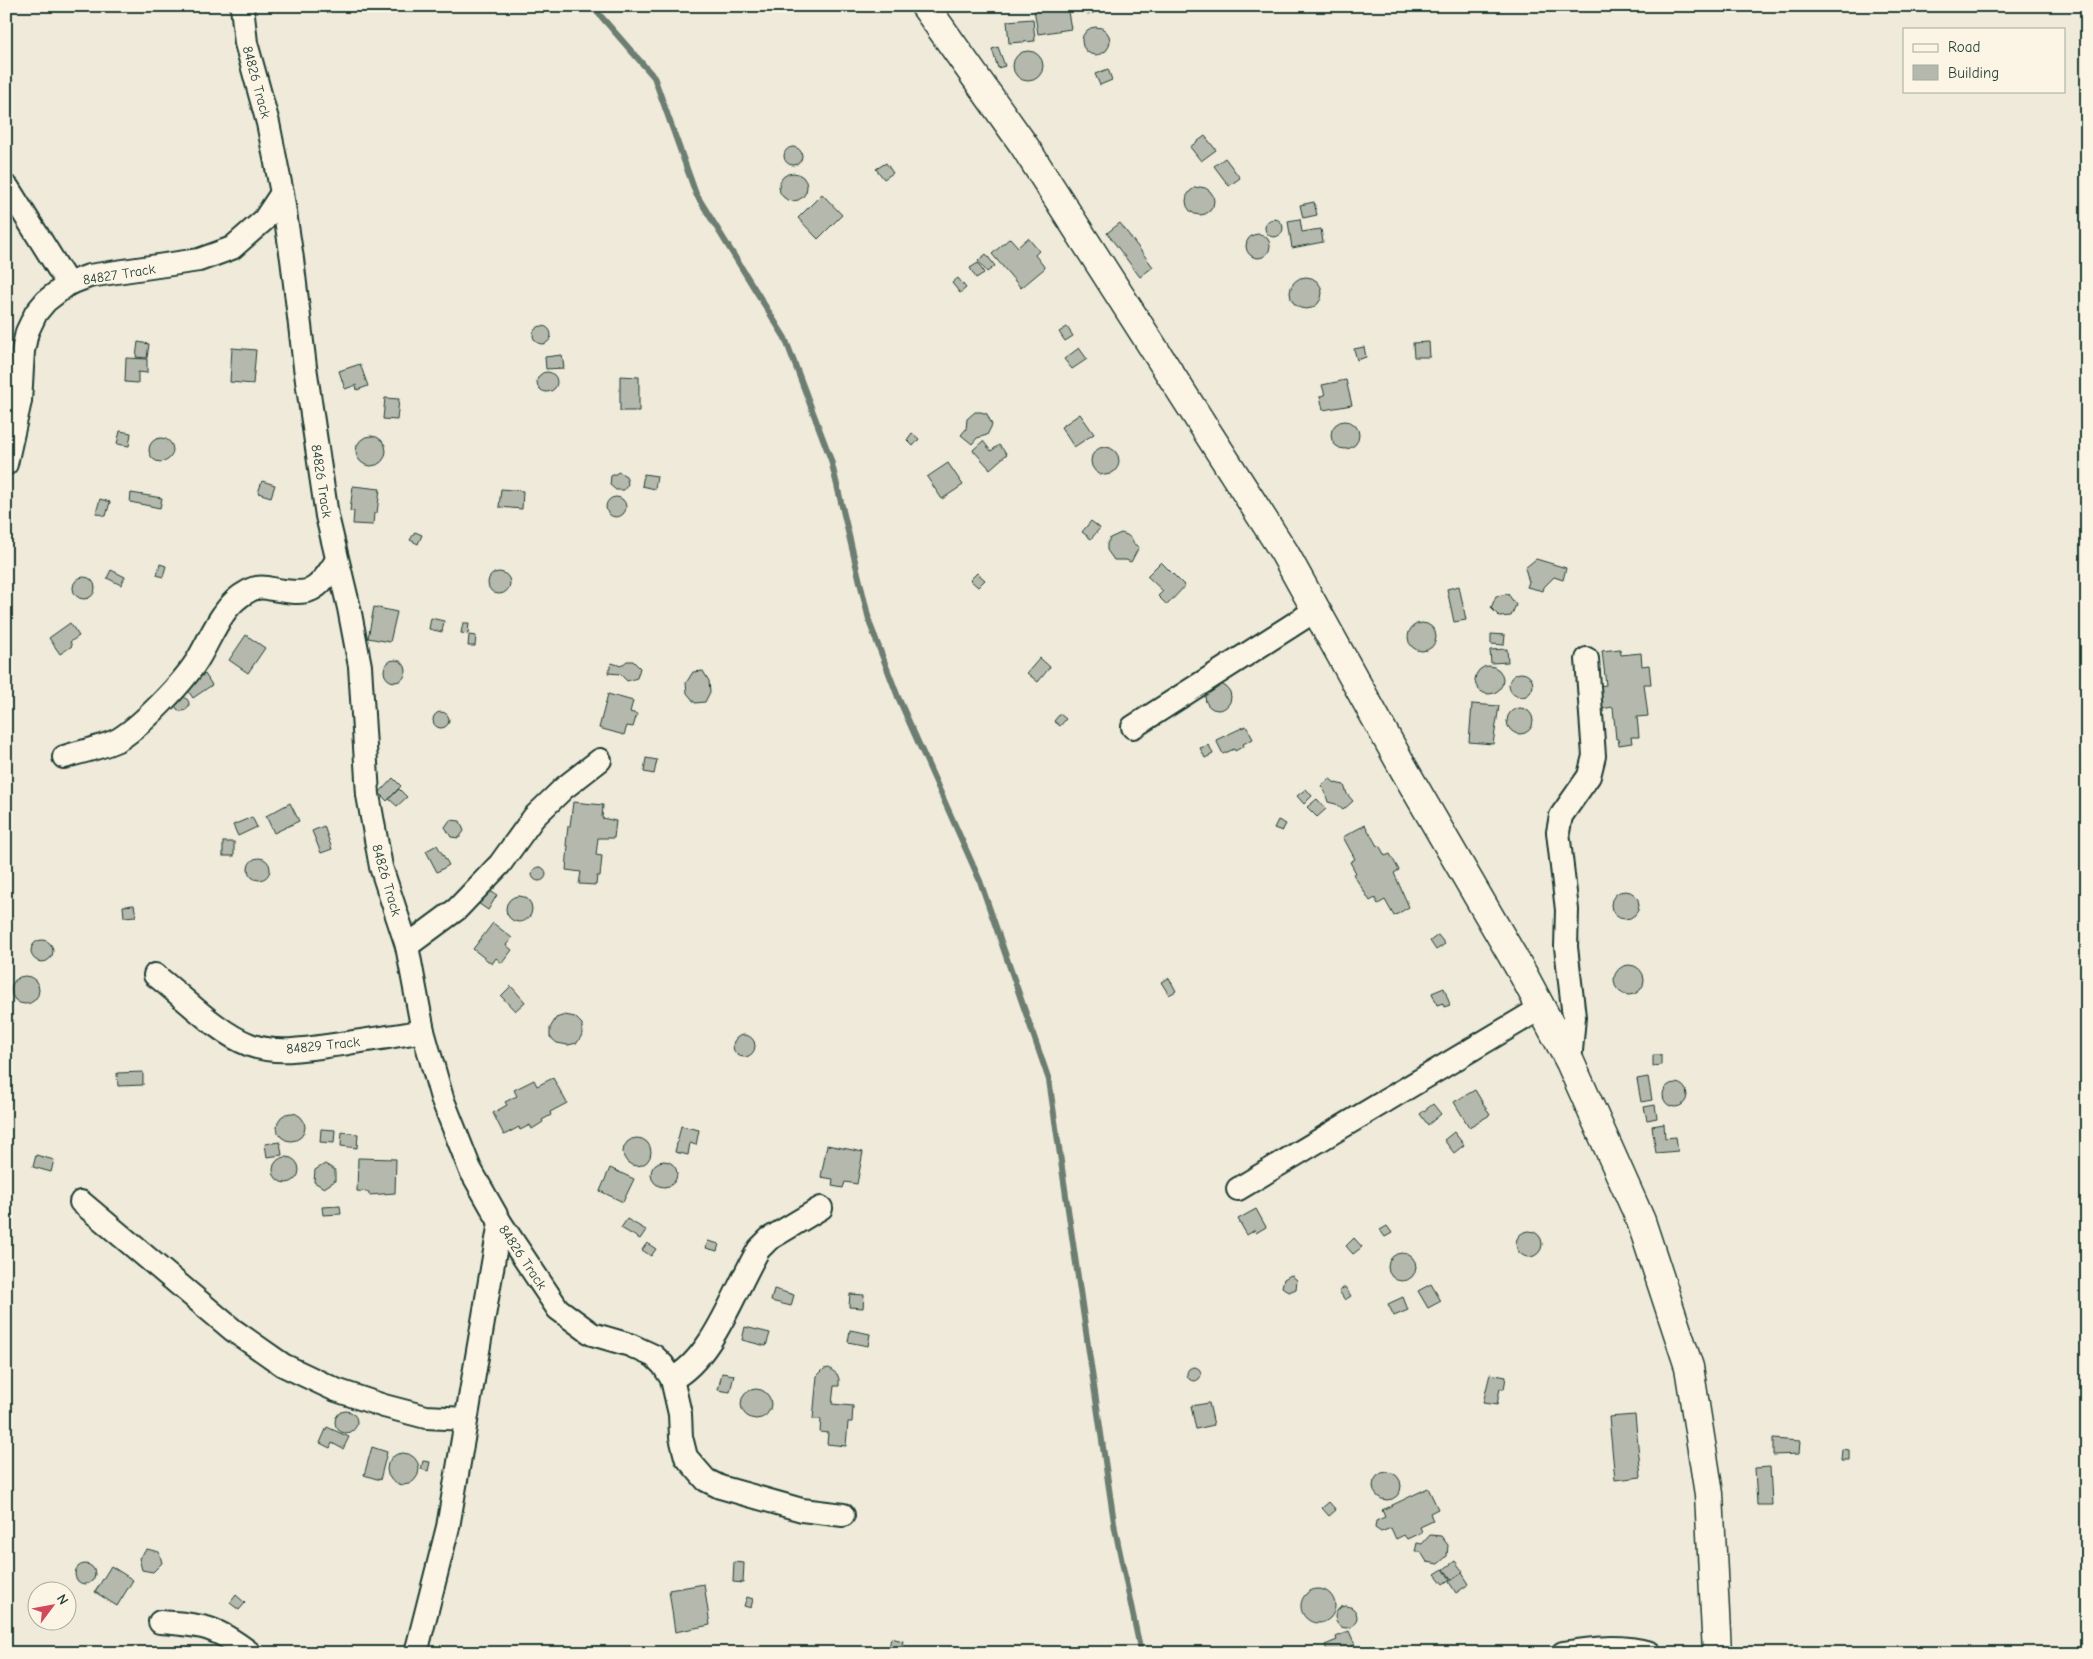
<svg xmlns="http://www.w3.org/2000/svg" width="2093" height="1659" font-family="'Comic Neue',sans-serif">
  <rect width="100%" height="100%" fill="#efeada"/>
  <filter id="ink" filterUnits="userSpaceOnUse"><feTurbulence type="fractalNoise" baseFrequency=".02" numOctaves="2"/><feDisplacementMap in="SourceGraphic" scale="10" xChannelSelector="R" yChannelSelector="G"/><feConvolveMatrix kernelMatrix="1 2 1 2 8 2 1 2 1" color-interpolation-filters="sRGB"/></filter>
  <g filter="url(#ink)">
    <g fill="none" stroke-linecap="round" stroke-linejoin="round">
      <path stroke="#6c7d71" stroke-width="6" d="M 592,6 L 654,77 L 696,194 L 785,338 L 831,460 L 870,624 L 898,697 L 980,881 L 1049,1080 L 1115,1529 L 1141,1653"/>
    </g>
    <g fill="#b5b9ad" stroke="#1f3d34">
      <path d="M 1053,6 L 1067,6 L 1071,29 L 1038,34 L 1034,9 Z"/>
      <path d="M 1079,6 L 1099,6 L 1094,13 L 1089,14 L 1084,13 Z"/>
      <path d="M 1033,19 L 1035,41 L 1009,43 L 1007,21 Z"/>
      <circle cx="1096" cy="41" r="14"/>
      <path d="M 998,47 L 1005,66 L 998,68 L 992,49 Z"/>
      <circle cx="1028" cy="66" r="15"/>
      <path d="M 1108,69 L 1112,80 L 1100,85 L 1095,74 Z"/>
      <path d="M 1205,136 L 1216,150 L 1201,161 L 1190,147 Z"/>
      <circle cx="793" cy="156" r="9"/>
      <path d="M 1225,158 L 1240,178 L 1229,186 L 1214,166 Z"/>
      <path d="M 886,163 L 893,173 L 884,179 L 876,169 Z"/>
      <circle cx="793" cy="187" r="14"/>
      <circle cx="1200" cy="201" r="14"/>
      <path d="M 822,194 L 842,215 L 818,239 L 798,218 Z"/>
      <path d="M 1314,202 L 1317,215 L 1303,218 L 1300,205 Z"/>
      <path d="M 1300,219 L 1302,232 L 1321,229 L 1323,242 L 1292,248 L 1288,221 Z"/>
      <circle cx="1274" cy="228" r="9"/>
      <path d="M 1120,223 L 1153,267 L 1140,277 L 1107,233 Z"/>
      <circle cx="1258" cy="246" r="12"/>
      <path d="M 1010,238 L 1018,247 L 1028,238 L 1039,251 L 1035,255 L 1045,268 L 1021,288 L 992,254 Z"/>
      <path d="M 986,254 L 995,266 L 987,272 L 978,261 Z"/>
      <path d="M 978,263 L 984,273 L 976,278 L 970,268 Z"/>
      <circle cx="1306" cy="293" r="16"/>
      <path d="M 958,278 L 966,288 L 960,293 L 952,283 Z"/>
      <circle cx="542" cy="335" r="9"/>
      <path d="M 1067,327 L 1073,336 L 1065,341 L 1059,332 Z"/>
      <path d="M 138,342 L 149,344 L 147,358 L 136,357 Z"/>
      <path d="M 1429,342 L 1430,357 L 1414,357 L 1413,343 Z"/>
      <path d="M 1364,347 L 1366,357 L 1357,360 L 1354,349 Z"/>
      <path d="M 232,348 L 256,350 L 253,384 L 230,382 Z"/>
      <path d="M 1079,348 L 1087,359 L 1072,369 L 1064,359 Z"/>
      <path d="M 562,355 L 564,368 L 546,369 L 545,357 Z"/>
      <path d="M 126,358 L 147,359 L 147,373 L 138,372 L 138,383 L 125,382 Z"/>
      <path d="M 360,364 L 368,386 L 357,390 L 356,385 L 345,389 L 339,371 Z"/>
      <circle cx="547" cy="382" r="10"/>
      <path d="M 620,376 L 639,377 L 639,411 L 620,411 Z"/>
      <path d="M 1346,380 L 1352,405 L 1323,410 L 1320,396 L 1325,395 L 1322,385 Z"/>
      <path d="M 385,398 L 399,399 L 397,420 L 383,419 Z"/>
      <path d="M 975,412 L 981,412 L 987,414 L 992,425 L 987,435 L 977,438 L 972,444 L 961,435 L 966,429 L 967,419 Z"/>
      <path d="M 1080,414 L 1094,434 L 1074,447 L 1061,427 Z"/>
      <circle cx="1345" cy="435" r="14"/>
      <path d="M 120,431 L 131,433 L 129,446 L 117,444 Z"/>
      <path d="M 912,433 L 919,439 L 913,446 L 907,440 Z"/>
      <circle cx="371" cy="451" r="15"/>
      <circle cx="161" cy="450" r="12"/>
      <path d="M 983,441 L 991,451 L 999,445 L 1007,454 L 990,469 L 973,450 Z"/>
      <circle cx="1105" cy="461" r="14"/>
      <path d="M 948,463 L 963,485 L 942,499 L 927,477 Z"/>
      <path d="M 619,472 L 626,476 L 628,484 L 624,490 L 616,490 L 610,485 L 611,476 Z"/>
      <path d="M 644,474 L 657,476 L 655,489 L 642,486 Z"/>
      <path d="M 262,481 L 275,485 L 271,497 L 258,493 Z"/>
      <path d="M 353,486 L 380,489 L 377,513 L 374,513 L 373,525 L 353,524 L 354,511 L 350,511 Z"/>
      <path d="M 501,489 L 523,491 L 522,509 L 499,507 Z"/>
      <path d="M 131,493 L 162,498 L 160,508 L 130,502 Z"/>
      <circle cx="616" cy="507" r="10"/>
      <path d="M 100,499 L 110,502 L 106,516 L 96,513 Z"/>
      <path d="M 1091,521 L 1100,528 L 1091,539 L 1082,532 Z"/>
      <path d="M 415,532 L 422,535 L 418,544 L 410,540 Z"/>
      <path d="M 1121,533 L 1127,535 L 1132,539 L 1134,544 L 1139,547 L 1131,562 L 1126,560 L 1114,560 L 1107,550 L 1107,544 L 1110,538 Z"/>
      <path d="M 1536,559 L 1566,568 L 1563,580 L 1554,577 L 1544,587 L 1543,591 L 1527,587 L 1529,582 L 1525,568 Z"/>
      <path d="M 1161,562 L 1185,586 L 1167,605 L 1158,596 L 1163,591 L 1147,576 Z"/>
      <path d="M 160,564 L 166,566 L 163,577 L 157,575 Z"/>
      <path d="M 111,570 L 125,577 L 121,585 L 107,578 Z"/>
      <circle cx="499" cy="583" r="11"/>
      <path d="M 977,573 L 985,580 L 978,587 L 970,580 Z"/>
      <circle cx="84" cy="588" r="11"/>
      <path d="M 1459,586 L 1466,620 L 1454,622 L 1447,589 Z"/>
      <path d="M 1508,594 L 1516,605 L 1511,616 L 1500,617 L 1491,608 L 1496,596 Z"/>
      <path d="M 374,607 L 397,612 L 390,642 L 368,638 Z"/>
      <path d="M 431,618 L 444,621 L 442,632 L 429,629 Z"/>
      <path d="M 70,623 L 79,636 L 70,642 L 72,646 L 60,654 L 49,638 Z"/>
      <path d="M 463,623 L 469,623 L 468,634 L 461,633 Z"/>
      <circle cx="1422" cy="637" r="14"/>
      <path d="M 1491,634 L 1505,635 L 1504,645 L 1491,644 Z"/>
      <path d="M 246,635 L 265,648 L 248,673 L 229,660 Z"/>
      <path d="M 469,635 L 476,636 L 475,646 L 468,646 Z"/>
      <path d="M 1507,649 L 1508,662 L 1491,663 L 1490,650 Z"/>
      <path d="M 1620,649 L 1621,655 L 1641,653 L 1642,666 L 1649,665 L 1651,684 L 1644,684 L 1648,716 L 1637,717 L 1639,737 L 1631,737 L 1632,743 L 1619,745 L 1618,739 L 1616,739 L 1613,707 L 1601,709 L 1598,686 L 1606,685 L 1602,651 Z"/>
      <path d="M 1040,658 L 1050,667 L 1038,682 L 1027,673 Z"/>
      <circle cx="395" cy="671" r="11"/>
      <path d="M 627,661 L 633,661 L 640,668 L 637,678 L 627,681 L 620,674 L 608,673 L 612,663 L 621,666 Z"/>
      <circle cx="1489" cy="680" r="14"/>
      <path d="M 703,671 L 709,681 L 710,692 L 705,702 L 695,703 L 687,693 L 686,683 L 693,672 Z"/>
      <circle cx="1521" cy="685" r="12"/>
      <path d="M 205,674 L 212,685 L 193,698 L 186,688 Z"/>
      <circle cx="1218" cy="697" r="13"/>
      <path d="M 608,694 L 633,701 L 630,712 L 637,714 L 633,727 L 627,726 L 624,735 L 599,728 Z"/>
      <circle cx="182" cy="704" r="7"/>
      <path d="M 1472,704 L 1499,706 L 1493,744 L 1469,742 Z"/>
      <circle cx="1520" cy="721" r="13"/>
      <circle cx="441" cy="720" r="8"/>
      <path d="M 1060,714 L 1066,719 L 1060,726 L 1054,721 Z"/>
      <path d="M 1246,726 L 1253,739 L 1243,744 L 1244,746 L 1235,751 L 1234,749 L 1223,754 L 1216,740 Z"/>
      <path d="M 1209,745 L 1213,754 L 1205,758 L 1200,748 Z"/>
      <path d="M 646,758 L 657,760 L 654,774 L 644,772 Z"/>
      <path d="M 393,778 L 401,786 L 387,801 L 379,793 Z"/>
      <path d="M 1329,778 L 1335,783 L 1344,785 L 1347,794 L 1353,801 L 1343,810 L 1336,804 L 1328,802 L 1325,792 L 1321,786 Z"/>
      <path d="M 399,789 L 407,797 L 397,806 L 389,799 Z"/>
      <path d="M 1306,789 L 1312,796 L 1304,804 L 1297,796 Z"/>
      <path d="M 1317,799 L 1326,809 L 1317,817 L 1307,807 Z"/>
      <path d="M 573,802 L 603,805 L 602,818 L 616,821 L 614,838 L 598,838 L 596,855 L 602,856 L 600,876 L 597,876 L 596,885 L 579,884 L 581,872 L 566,870 L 568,845 L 566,845 L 568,826 L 570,826 Z"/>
      <path d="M 290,803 L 299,821 L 274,833 L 266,816 Z"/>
      <path d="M 252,817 L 257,827 L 238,836 L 233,825 Z"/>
      <path d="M 450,820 L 460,821 L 464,831 L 459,838 L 451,837 L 445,827 Z"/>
      <path d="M 1278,820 L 1286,824 L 1282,831 L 1274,828 Z"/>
      <path d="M 1365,825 L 1377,846 L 1379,845 L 1385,856 L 1390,854 L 1399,870 L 1394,873 L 1409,907 L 1394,916 L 1385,900 L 1378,904 L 1375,898 L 1370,901 L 1353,874 L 1356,873 L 1350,862 L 1355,859 L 1343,837 Z"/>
      <path d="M 324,826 L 332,849 L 321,853 L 312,831 Z"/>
      <rect x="223" y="842" width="11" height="14"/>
      <path d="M 437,845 L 449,865 L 437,872 L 426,851 Z"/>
      <circle cx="259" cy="869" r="11"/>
      <circle cx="539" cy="874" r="7"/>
      <path d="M 486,889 L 497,895 L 488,910 L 478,903 Z"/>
      <circle cx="1625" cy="905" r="14"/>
      <circle cx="519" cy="909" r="13"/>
      <path d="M 134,905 L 136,916 L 124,917 L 123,906 Z"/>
      <path d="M 493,923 L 512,938 L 506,945 L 512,950 L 502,963 L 496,958 L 492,964 L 473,949 Z"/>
      <path d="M 1438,935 L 1445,944 L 1436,950 L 1430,941 Z"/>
      <circle cx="42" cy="951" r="11"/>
      <circle cx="1629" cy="980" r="15"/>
      <circle cx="25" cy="990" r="14"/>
      <path d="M 1169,978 L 1176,991 L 1169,995 L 1161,982 Z"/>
      <path d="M 511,986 L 525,1002 L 515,1011 L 501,996 Z"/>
      <path d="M 1444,988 L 1450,1005 L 1444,1007 L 1443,1003 L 1437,1005 L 1432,993 Z"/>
      <path d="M 565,1015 L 575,1017 L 582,1024 L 582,1035 L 577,1043 L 568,1045 L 557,1043 L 550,1037 L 550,1028 L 556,1018 Z"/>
      <circle cx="744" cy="1046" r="11"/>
      <path d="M 1653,1055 L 1661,1055 L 1661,1065 L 1653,1066 Z"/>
      <path d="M 143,1072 L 143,1085 L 118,1086 L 117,1073 Z"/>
      <path d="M 1648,1077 L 1652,1100 L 1641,1102 L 1637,1079 Z"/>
      <path d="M 553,1078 L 567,1103 L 550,1112 L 551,1115 L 542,1120 L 543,1122 L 532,1129 L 530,1125 L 520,1130 L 519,1127 L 504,1135 L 493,1113 L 507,1105 L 505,1102 L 517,1096 L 514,1090 L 534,1080 L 537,1086 Z"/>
      <circle cx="1675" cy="1095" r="12"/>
      <path d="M 1475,1090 L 1490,1115 L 1469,1127 L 1454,1102 Z"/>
      <path d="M 1433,1104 L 1441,1114 L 1428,1125 L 1420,1114 Z"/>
      <path d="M 1655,1105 L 1657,1118 L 1647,1120 L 1644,1107 Z"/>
      <circle cx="291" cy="1127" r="14"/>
      <path d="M 1664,1124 L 1665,1138 L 1676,1137 L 1678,1151 L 1656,1153 L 1652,1126 Z"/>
      <path d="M 681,1126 L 699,1130 L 696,1145 L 690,1143 L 688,1155 L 675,1152 Z"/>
      <path d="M 321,1129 L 335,1130 L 334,1143 L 320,1142 Z"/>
      <path d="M 342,1132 L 358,1134 L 357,1148 L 341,1146 Z"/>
      <path d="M 1454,1132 L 1464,1145 L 1454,1153 L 1444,1140 Z"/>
      <circle cx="637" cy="1152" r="14"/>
      <path d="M 280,1142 L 282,1155 L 267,1157 L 265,1144 Z"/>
      <path d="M 827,1145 L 863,1152 L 857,1184 L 845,1182 L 843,1188 L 832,1186 L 833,1179 L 821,1177 Z"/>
      <path d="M 36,1155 L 54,1160 L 51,1172 L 33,1167 Z"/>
      <circle cx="286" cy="1170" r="13"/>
      <path d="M 358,1158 L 396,1159 L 395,1193 L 369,1195 L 369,1192 L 357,1191 Z"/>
      <circle cx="664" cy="1174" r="13"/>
      <path d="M 325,1164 L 335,1170 L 335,1181 L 324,1188 L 314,1182 L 315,1170 Z"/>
      <path d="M 610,1168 L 634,1179 L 623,1202 L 600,1191 Z"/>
      <path d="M 340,1206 L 341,1214 L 323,1215 L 322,1207 Z"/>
      <path d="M 1256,1209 L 1266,1227 L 1256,1233 L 1255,1230 L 1247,1235 L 1238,1219 Z"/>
      <path d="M 627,1219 L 646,1230 L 640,1239 L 621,1228 Z"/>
      <path d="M 1387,1226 L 1392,1233 L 1385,1237 L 1380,1230 Z"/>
      <circle cx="1529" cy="1244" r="13"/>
      <path d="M 1354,1238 L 1362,1247 L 1353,1254 L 1346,1246 Z"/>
      <path d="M 708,1241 L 719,1244 L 717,1251 L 706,1248 Z"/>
      <path d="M 647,1243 L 656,1249 L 651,1256 L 642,1250 Z"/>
      <circle cx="1402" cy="1267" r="14"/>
      <path d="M 1291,1275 L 1297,1280 L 1296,1289 L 1289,1292 L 1282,1287 L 1284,1279 Z"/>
      <path d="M 1431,1284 L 1441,1301 L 1428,1308 L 1418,1291 Z"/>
      <path d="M 1345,1287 L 1351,1296 L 1345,1300 L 1339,1291 Z"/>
      <path d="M 774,1289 L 794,1295 L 791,1306 L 771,1301 Z"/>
      <path d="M 850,1294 L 864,1295 L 863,1308 L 849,1307 Z"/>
      <path d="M 1403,1297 L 1408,1310 L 1394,1316 L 1388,1304 Z"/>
      <path d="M 745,1327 L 770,1333 L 766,1346 L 742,1340 Z"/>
      <path d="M 850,1330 L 870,1334 L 868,1346 L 848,1342 Z"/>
      <circle cx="1194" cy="1374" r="7"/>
      <path d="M 829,1368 L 837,1374 L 839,1379 L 839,1386 L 834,1386 L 832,1404 L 853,1406 L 852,1422 L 848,1422 L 846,1446 L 827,1444 L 828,1433 L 820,1432 L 821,1419 L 813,1419 L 817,1376 L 824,1369 Z"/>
      <path d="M 722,1373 L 734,1375 L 730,1392 L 718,1390 Z"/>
      <path d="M 1490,1374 L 1506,1377 L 1504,1389 L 1500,1388 L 1497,1405 L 1483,1403 Z"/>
      <circle cx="756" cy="1404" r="15"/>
      <path d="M 1209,1403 L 1214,1425 L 1196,1429 L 1191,1406 Z"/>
      <circle cx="346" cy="1422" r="11"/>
      <path d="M 1635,1415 L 1641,1477 L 1615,1480 L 1609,1417 Z"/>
      <path d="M 327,1427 L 349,1437 L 343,1449 L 332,1443 L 330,1448 L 320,1443 Z"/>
      <path d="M 1773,1439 L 1800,1441 L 1799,1454 L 1773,1455 Z"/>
      <path d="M 372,1447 L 387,1452 L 380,1480 L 364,1475 Z"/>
      <path d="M 1842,1449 L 1849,1450 L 1849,1460 L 1841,1460 Z"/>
      <circle cx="403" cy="1469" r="16"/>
      <path d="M 423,1461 L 430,1462 L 428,1471 L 421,1469 Z"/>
      <path d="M 1770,1467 L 1772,1505 L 1757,1505 L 1755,1468 Z"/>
      <circle cx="1387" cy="1486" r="14"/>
      <path d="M 1428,1488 L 1438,1509 L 1430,1513 L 1433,1521 L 1420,1527 L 1422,1532 L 1407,1539 L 1404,1535 L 1396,1539 L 1391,1528 L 1381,1532 L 1375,1528 L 1376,1521 L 1385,1517 L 1382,1510 Z"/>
      <path d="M 1329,1502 L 1336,1510 L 1329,1516 L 1322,1508 Z"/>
      <path d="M 1430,1535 L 1441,1536 L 1448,1545 L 1447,1556 L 1438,1564 L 1427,1562 L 1421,1552 L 1415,1552 L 1417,1543 L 1422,1544 Z"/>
      <path d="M 147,1549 L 159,1552 L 162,1563 L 153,1572 L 142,1570 L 139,1558 Z"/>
      <path d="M 1455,1561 L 1463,1572 L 1452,1580 L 1444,1569 Z"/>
      <path d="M 734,1562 L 744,1563 L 743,1583 L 733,1582 Z"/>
      <circle cx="85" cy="1574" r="10"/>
      <path d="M 111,1566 L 133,1580 L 117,1606 L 95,1592 Z"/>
      <path d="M 1443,1569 L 1450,1579 L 1443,1584 L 1435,1574 Z"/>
      <path d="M 1462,1573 L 1469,1584 L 1456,1593 L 1449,1582 Z"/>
      <path d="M 704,1584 L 710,1625 L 675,1632 L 669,1590 Z"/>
      <circle cx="1318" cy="1606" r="17"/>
      <path d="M 236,1595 L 245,1603 L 239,1610 L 230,1603 Z"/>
      <path d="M 747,1597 L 753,1599 L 751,1608 L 744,1606 Z"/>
      <circle cx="1346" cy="1617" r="11"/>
      <path d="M 1349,1631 L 1355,1645 L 1352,1646 L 1355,1653 L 1328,1653 L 1325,1645 L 1337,1640 L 1336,1637 Z"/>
      <path d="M 891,1638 L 903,1641 L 900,1653 L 888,1653 Z"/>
      <path d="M 1371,1646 L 1376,1648 L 1380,1653 L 1360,1653 L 1365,1647 Z"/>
    </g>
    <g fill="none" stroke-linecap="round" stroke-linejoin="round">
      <g stroke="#1f3d34" stroke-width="26">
        <g id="street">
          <path d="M 242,6 L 246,43 L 268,123 L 282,193 L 292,259 L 305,367 L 327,516 L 349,608 L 360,666 L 368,795 L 381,867 L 407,946 L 423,1031 L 442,1098 L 470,1169 L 500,1222 L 558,1309 L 592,1334 L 630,1345 L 654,1356 L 663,1365 L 672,1379 L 680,1414 L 681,1437 L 686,1457 L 706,1480 L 720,1487 L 802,1510 L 843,1515"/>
          <path d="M 8,188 L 68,284"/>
          <path d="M 6,464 L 20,401 L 23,351 L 27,332 L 36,313 L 46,301 L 68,284 L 89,276 L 199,260 L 232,248 L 264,220 L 282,193"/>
          <path d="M 1133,727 L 1316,610"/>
          <path d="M 64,757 C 79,752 109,746 121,738 C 144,723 184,682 198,659 C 212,636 222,605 247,592 C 254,587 264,587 272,589 C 311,596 316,593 337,560"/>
          <path d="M 407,946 L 457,909 L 500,864 L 534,817 L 564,788 L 600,760"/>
          <path d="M 155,975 C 184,997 216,1032 250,1045 C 280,1056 317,1047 348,1043 C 373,1039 398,1036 423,1031"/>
          <path d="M 1570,1062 L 1574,1017 L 1566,947 L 1567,910 L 1558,832 L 1561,816 L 1589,776 L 1594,756 L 1587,659"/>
          <path d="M 1238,1189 L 1541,1008"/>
          <path d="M 81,1202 L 233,1330 L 283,1365 L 336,1390 L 384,1406 L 426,1417 L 466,1419"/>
          <path d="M 672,1379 C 714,1357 735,1288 759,1249 L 769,1239 L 821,1208"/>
          <path d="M 160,1622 C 203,1625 215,1626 250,1653"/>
          <path d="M 416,1653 L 448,1527 L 500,1222"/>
          <path d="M 1563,1653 C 1593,1648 1621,1645 1650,1653"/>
        </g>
      </g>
      <g stroke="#1f3d34" stroke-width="31">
        <path id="secondary" d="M 925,6 L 1023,144 L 1284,552 L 1405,771 L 1523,974 L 1570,1062 L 1641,1221 L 1689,1367 L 1709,1494 L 1717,1653"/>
      </g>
      <use href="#street" stroke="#fcf5e5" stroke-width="22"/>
      <use href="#secondary" stroke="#fcf5e5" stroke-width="28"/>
    </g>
  </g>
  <g text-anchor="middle" stroke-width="4" stroke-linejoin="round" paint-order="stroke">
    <g font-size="14" fill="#1f3d34" stroke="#fcf5e5">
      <text transform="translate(257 82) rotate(75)" y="5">84826 Track</text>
      <text transform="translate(119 274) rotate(-9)" y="5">84827 Track</text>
      <text transform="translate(322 481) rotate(81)" y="5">84826 Track</text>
      <text transform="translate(387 880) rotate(74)" y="5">84826 Track</text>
      <text transform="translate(323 1045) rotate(-6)" y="5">84829 Track</text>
      <text transform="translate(523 1257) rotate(56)" y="5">84826 Track</text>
    </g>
  </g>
  <rect width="2093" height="1659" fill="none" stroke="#fcf5e5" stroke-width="25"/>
  <rect x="12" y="12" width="2068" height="1634" fill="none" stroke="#1f3d34" stroke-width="2" filter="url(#ink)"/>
  <rect x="1903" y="28" width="162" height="65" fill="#fcf5e5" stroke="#a4ab9e"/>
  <rect x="1913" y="44" width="25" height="8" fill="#fcf5e5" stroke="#a4ab9e"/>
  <text x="1948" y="52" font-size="15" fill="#1f3d34">Road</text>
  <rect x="1913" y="65" width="25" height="15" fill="#b5b9ad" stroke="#a4ab9e"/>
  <text x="1948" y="78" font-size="15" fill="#1f3d34">Building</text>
  <g transform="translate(52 1606) rotate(58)"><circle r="24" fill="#fcf5e5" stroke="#a4ab9e"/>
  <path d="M0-4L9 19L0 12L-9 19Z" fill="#d1495b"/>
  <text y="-8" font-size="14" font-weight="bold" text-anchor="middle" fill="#1f3d34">N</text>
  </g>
</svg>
